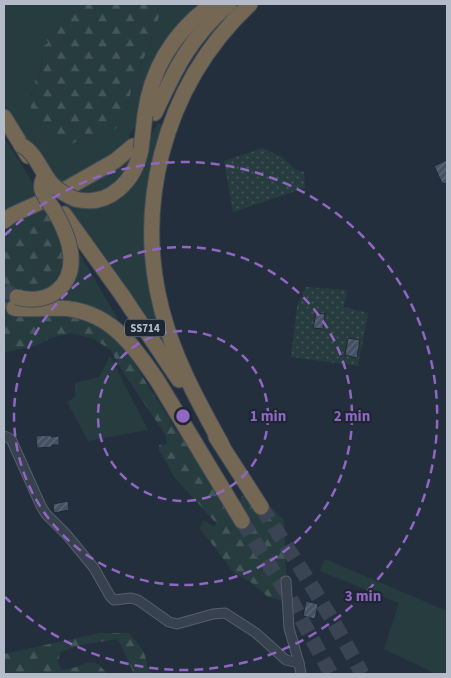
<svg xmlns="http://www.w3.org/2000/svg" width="451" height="678" font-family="'Source Sans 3',sans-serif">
  <defs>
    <pattern id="forest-firs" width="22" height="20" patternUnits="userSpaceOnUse" patternTransform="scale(1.25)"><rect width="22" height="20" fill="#263c3f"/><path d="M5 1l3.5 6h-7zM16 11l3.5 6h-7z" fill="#435659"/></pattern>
    <pattern id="park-dots" width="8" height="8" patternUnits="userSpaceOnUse" patternTransform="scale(1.25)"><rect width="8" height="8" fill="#263c3f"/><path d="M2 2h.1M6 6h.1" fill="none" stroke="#435659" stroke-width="1.8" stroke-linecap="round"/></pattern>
    <pattern id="building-hatch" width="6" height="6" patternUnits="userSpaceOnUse" patternTransform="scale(1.25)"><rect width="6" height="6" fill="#455162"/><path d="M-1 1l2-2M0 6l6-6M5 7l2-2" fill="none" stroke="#5d6877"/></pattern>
  </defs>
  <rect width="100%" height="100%" fill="#242f3e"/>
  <g fill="#263c3f">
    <path d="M 4,4 L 67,4 C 66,16 63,21 52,26 L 53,32 L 46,38 L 48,43 L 42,53 L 41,68 L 36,88 L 31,95 L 33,110 L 40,130 L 38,134 L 54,136 L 70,145 L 85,137 L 96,138 L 125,120 L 131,91 L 143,59 L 151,45 L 152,34 L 160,15 L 168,4 L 206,4 L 190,17 L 142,117 L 129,135 L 130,142 L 122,150 L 59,186 L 51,177 L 4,104 Z"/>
    <path d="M 158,123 L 166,126 L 154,169 L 163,340 L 134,298 L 92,247 L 64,203 L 64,201 L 101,204 L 145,145 Z"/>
    <path d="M 4,137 L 41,196 L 4,215 Z"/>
    <path d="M 134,154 L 129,171 L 106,193 L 71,193 L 86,185 L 94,183 L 120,166 Z"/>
    <path d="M 77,249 L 123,328 L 24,302 Z"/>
    <path d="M 110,356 L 148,430 L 88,441 L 67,402 L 75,397 L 75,383 L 99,377 Z"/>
    <path d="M 325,559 L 447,611 L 447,674 L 436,674 L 384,649 L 399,603 L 320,571 Z"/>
  </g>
  <g fill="url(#forest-firs)">
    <path d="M 67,4 L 168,4 L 160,15 L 152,34 L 151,45 L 143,59 L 131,91 L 125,120 L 118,127 L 107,135 L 96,138 L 85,137 L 70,145 L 54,136 L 37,134 L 40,130 L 38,125 L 32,121 C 33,106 26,102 36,88 L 35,81 C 44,74 42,58 42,47 L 48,43 L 45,36 L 53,32 L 52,26 C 62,21 66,16 67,4 Z"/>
    <path d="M 48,204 L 67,261 L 54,288 L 58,313 L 72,316 L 96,324 L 115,338 L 130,357 L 180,436 L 195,451 L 240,505 L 241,496 C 258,493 274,510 284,520 L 287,599 L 284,601 L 268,597 L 252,583 L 234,573 L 200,528 L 203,520 L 214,527 L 216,523 L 175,478 L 159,450 L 159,445 L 167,444 L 165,434 L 119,366 L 111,350 L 94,339 L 71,333 L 51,338 L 36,346 L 4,352 L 4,234 L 21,217 Z"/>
    <path d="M 100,633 L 129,633 C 133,639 141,646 144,653 C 148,661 144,668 154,674 L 134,674 L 118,639 L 80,645 L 60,652 L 58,662 L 61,669 C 83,671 90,650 107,674 L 6,674 L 4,654 Z"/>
  </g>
  <g fill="url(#park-dots)">
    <path d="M 262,148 L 282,157 L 296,170 L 304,172 L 305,188 L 233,212 L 224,161 Z"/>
    <path d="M 306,287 L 347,290 L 344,307 L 368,313 L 358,366 L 291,357 L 297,306 Z"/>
  </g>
  <g fill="url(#building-hatch)" stroke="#1f2835">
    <path d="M 447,160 L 447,184 L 442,183 L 434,166 Z"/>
    <path d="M 316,313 L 325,314 L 323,329 L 313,328 Z"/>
    <path d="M 348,338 L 360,340 L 357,358 L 345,355 Z"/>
    <path d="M 51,435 L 51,437 L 59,436 L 59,445 L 52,445 L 52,447 L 37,448 L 36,436 Z"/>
    <path d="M 68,501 L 69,510 L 54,513 L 53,504 Z"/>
    <path d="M 306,601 L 318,604 L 315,619 L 303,616 Z"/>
  </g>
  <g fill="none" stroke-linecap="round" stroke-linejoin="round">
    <g stroke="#3a4453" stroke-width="15" stroke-dasharray="15 8" stroke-linecap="butt">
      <path d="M 4,290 L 17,297"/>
      <path d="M 261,507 C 297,562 332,616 362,674"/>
      <path d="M 242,521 L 290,598 L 331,674"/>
    </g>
    <g stroke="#565f6c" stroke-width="11">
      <g id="street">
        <path d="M 4,436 L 11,439 L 41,506 L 46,514 L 67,535 L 94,568 L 110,596 L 114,600 L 131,598 L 138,600 L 169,622 L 177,624 L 213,614 L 225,613 L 256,633 L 286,660 L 299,663 L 301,674"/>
        <path d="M 286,581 L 289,628 L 299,663"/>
      </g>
    </g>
    <g stroke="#434c59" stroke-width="17">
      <g id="highway">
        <path d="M 155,113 C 175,69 191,36 229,4"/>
        <path d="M 145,115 C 151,68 174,32 212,4"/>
        <path d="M 4,117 L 28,156"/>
        <path d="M 64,190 L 115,161 L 133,146"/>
        <path d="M 75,199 C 109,208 135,181 141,149"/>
        <path d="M 64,214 L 122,295 L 179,380"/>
        <path d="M 4,221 L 12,215 L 45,200"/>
        <path d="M 14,308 C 29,310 44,308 60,308 C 109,310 132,344 157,380 L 242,521"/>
        <path d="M 216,437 L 261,507"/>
        <path d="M 222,445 C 201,407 180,369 167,328 C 130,213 162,87 250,4"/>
      </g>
    </g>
    <use href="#street" stroke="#38414e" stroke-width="9"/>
    <use href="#highway" stroke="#746855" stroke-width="15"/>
    <g stroke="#434c59" stroke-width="17" stroke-linecap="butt">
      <g id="highway-bridge">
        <path d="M 21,145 C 36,153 40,170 51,183 C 58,191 66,195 75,199"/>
        <path d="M 141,149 L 145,115"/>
        <path d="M 17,297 C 30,301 46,300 57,291 C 83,269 68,234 54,210 C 50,204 44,197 42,190 C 41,187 42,182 43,179"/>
      </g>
    </g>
    <use href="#highway-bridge" stroke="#746855" stroke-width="15"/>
  </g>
  <g fill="none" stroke="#9266c3" stroke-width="2.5" stroke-dasharray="9 6">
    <circle cx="183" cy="416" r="85"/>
    <circle cx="183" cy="416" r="169"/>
    <path d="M5 235A254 254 0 1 1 5 597"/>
  </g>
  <g text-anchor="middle" stroke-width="4.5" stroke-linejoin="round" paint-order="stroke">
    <rect fill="#1d2633" stroke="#878f9c" stroke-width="1" x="125" y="319.5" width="40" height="17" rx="4"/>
    <g font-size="11" font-weight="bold" fill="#b4bcc9">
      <text x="145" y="332">SS714</text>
    </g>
  </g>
  <circle cx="183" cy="416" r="8" fill="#9266c3" stroke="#1d2633" stroke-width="2.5"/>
  <g font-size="15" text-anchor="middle" font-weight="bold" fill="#9266c3" stroke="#1d2633" stroke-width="4.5" stroke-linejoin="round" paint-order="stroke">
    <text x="268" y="421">1 min</text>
    <text x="352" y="421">2 min</text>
    <text x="363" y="601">3 min</text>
  </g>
  <rect width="451" height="678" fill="none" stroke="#b4bcc9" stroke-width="10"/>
</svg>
